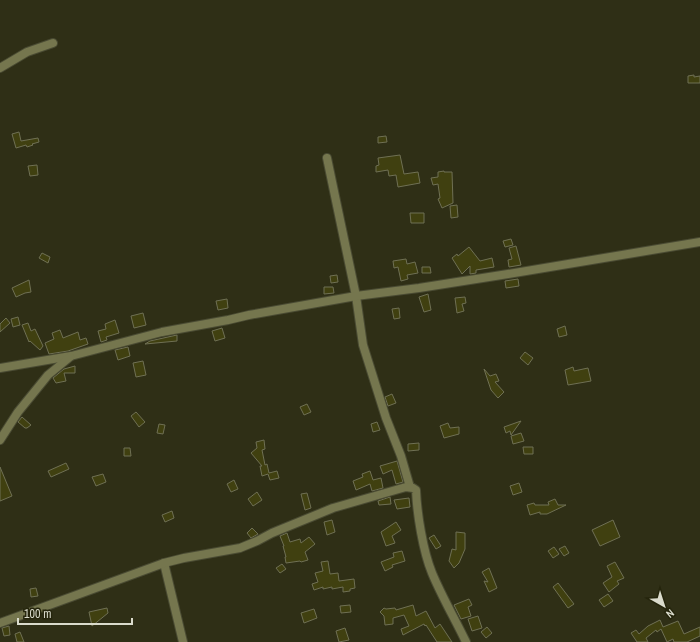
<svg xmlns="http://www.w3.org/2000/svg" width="700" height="642" font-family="'Archivo Narrow',sans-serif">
  <rect width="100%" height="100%" fill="#2f2f16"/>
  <g fill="#404010" stroke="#6f7054">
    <path d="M 694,75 L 694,77 L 700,76 L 700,83 L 688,83 L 688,76 Z"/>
    <path d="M 19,132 L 21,141 L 38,138 L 39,142 L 32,144 L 33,145 L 27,147 L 26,145 L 16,148 L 12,134 Z"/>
    <path d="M 386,136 L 387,142 L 378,143 L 378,137 Z"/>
    <path d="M 400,155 L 404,174 L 418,172 L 420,183 L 398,187 L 396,175 L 389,176 L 388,170 L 376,172 L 376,166 L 379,165 L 378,158 Z"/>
    <path d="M 37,165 L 38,175 L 30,176 L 28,166 Z"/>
    <path d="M 444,171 L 444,172 L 452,172 L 453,203 L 442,208 L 438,199 L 440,198 L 438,184 L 433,185 L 431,178 L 438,177 L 438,172 Z"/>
    <path d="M 457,205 L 458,217 L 451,218 L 450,206 Z"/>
    <path d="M 410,213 L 424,213 L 424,223 L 411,223 Z"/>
    <path d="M 511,239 L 513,245 L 505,247 L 503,241 Z"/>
    <path d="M 516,246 L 521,265 L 509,267 L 508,260 L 512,259 L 509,248 Z"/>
    <path d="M 469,247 L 480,261 L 492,258 L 494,267 L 476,270 L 476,273 L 470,274 L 470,266 L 462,274 L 452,258 L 457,254 L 458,256 Z"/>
    <path d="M 42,253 L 50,257 L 48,263 L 39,258 Z"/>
    <path d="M 406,259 L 407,264 L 415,262 L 418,273 L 407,275 L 408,279 L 401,281 L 398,267 L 394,268 L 393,261 Z"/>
    <path d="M 422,267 L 430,267 L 431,273 L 422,273 Z"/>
    <path d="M 337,275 L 338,282 L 331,283 L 330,276 Z"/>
    <path d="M 518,279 L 519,286 L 506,288 L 505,281 Z"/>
    <path d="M 29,280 L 31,292 L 25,293 L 16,297 L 12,288 Z"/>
    <path d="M 324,287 L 333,287 L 334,293 L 324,294 Z"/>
    <path d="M 428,294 L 431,310 L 424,312 L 419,297 Z"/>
    <path d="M 465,297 L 466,303 L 462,304 L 464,311 L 457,313 L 455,298 Z"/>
    <path d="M 227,299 L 228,308 L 218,310 L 216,301 Z"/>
    <path d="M 399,308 L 400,318 L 394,319 L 392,309 Z"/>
    <path d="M 143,313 L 146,325 L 134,328 L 131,316 Z"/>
    <path d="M 18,317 L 20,325 L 13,327 L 11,319 Z"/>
    <path d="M 6,318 L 10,323 L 0,332 L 0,324 Z"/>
    <path d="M 115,320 L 119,333 L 106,337 L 107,340 L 101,342 L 98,331 L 106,329 L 105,324 Z"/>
    <path d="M 28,323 L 31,331 L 35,329 L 43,346 L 40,350 L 30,341 L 29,342 L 22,325 Z"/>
    <path d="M 565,326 L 567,335 L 559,337 L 557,329 Z"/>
    <path d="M 222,328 L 225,338 L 215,341 L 212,331 Z"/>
    <path d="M 60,330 L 63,338 L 78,332 L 80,340 L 86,338 L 88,344 L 68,351 L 49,354 L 45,343 L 54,339 L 52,333 Z"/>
    <path d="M 177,335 L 177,341 L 145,344 L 150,341 Z"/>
    <path d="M 128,347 L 130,356 L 118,360 L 115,350 Z"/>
    <path d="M 525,352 L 533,358 L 528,365 L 520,358 Z"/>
    <path d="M 143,361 L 146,375 L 136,377 L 133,363 Z"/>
    <path d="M 75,366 L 75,373 L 64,373 L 66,381 L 56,383 L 53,378 L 64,369 Z"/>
    <path d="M 573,367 L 574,371 L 588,368 L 591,381 L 568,385 L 565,370 Z"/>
    <path d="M 484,369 L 490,376 L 496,374 L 499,381 L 495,382 L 504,392 L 498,398 L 491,390 Z"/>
    <path d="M 392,394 L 396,403 L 388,406 L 385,397 Z"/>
    <path d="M 307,404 L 311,412 L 304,415 L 300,407 Z"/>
    <path d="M 136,412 L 145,422 L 139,427 L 131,416 Z"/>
    <path d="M 22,417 L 31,425 L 27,428 L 25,428 L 18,422 Z"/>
    <path d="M 521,421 L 511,435 L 510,431 L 506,433 L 504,427 Z"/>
    <path d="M 377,422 L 380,430 L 373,432 L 371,424 Z"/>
    <path d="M 448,423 L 450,428 L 459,427 L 459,434 L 444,438 L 440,426 Z"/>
    <path d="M 159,424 L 165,425 L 163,434 L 157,433 Z"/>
    <path d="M 521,433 L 524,441 L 513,444 L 511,436 Z"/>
    <path d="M 264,440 L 265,449 L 262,450 L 265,465 L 267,464 L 269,473 L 277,471 L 279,478 L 270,480 L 268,474 L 262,476 L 260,466 L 262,466 L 251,453 L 257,448 L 256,442 Z"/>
    <path d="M 419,443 L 419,450 L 408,451 L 408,444 Z"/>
    <path d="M 523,447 L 533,447 L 533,454 L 524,454 Z"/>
    <path d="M 124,448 L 130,448 L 131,456 L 124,456 Z"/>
    <path d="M 397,461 L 403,482 L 396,484 L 392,470 L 383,474 L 380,466 Z"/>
    <path d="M 66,463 L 69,469 L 51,477 L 48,471 Z"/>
    <path d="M 0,467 L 12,496 L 0,501 Z"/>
    <path d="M 370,471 L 373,480 L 381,478 L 383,488 L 372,491 L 370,484 L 356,490 L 353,481 L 363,477 L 362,474 Z"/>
    <path d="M 103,474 L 106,482 L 96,486 L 92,477 Z"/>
    <path d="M 234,480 L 238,489 L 231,492 L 227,484 Z"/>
    <path d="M 519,483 L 522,492 L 513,495 L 510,486 Z"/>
    <path d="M 257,492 L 262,500 L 253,506 L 248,499 Z"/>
    <path d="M 307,493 L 311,508 L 305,510 L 301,494 Z"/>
    <path d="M 390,497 L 391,504 L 379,505 L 378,501 Z"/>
    <path d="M 409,498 L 410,507 L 397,509 L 394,500 Z"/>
    <path d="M 555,499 L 558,505 L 566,505 L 547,514 L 540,514 L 540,512 L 530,515 L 527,505 L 534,503 L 535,505 L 549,505 L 548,502 Z"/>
    <path d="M 172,511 L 174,518 L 165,522 L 162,515 Z"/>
    <path d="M 332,520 L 335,532 L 327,535 L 324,522 Z"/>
    <path d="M 613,520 L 620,537 L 600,546 L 592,530 Z"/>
    <path d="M 396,522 L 401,530 L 392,536 L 395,543 L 386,546 L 381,532 Z"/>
    <path d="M 252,528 L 258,534 L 251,538 L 247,533 Z"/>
    <path d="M 456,532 L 465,533 L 465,549 L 459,563 L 454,568 L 449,561 L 452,549 L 456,550 Z"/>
    <path d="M 287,533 L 290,542 L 300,539 L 301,543 L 309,537 L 315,544 L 305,552 L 308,560 L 301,562 L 300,561 L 286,563 L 285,557 L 286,557 L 283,546 L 284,546 L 280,536 Z"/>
    <path d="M 434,535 L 441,546 L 436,549 L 429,538 Z"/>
    <path d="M 565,546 L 569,553 L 564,556 L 559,549 Z"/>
    <path d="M 554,547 L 559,554 L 553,558 L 548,551 Z"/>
    <path d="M 402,551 L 405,561 L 392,565 L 393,567 L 385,571 L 381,562 L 394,557 L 393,553 Z"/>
    <path d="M 328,561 L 330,574 L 338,573 L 339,581 L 354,579 L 355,588 L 350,589 L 350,591 L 343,592 L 343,587 L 332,589 L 332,587 L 323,589 L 323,587 L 314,590 L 312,584 L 318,582 L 315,573 L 323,571 L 321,562 Z"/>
    <path d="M 615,562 L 624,578 L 617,581 L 619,584 L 609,592 L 603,583 L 612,577 L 607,566 Z"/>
    <path d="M 282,564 L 286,569 L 280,573 L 276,568 Z"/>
    <path d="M 489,568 L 497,588 L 489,592 L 484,581 L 488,582 L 482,572 Z"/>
    <path d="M 558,583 L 574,604 L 568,608 L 553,587 Z"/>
    <path d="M 36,588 L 38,596 L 31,597 L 30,589 Z"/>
    <path d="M 608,594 L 613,601 L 604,607 L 599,600 Z"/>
    <path d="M 469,599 L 472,605 L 468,607 L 471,616 L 461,619 L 454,605 Z"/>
    <path d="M 350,605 L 351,612 L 341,613 L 340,606 Z"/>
    <path d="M 413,605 L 416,616 L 426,611 L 435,628 L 440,624 L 452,642 L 437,642 L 426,625 L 425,626 L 424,624 L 403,635 L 401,629 L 409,626 L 404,615 L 393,618 L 393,624 L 385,625 L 384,616 L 380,612 L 384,608 L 386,609 L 395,608 L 396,610 Z"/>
    <path d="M 107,608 L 108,613 L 92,626 L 89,612 Z"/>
    <path d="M 314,609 L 317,618 L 304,623 L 301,613 Z"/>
    <path d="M 478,616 L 482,628 L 472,631 L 468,619 Z"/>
    <path d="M 660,620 L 663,627 L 678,621 L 684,634 L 700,627 L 700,636 L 687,642 L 674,642 L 673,639 L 667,642 L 661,629 L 657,632 L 656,630 L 646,638 L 648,642 L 637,642 L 631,633 L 636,630 L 639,634 L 648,626 Z"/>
    <path d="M 9,626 L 10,635 L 4,636 L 2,628 Z"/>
    <path d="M 487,627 L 492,633 L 486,638 L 481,632 Z"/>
    <path d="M 345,628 L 349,640 L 339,642 L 336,631 Z"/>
    <path d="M 20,632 L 24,642 L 17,642 L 15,634 Z"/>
  </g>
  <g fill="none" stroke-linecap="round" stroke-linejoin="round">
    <g stroke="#4a4b33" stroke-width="10">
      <g id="minor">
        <path d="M 0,68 L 27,52 L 53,43"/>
        <path d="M 327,158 L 356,296 L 363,345 L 386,418 L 401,456 L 410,487"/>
        <path d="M 0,368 L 71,356 L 162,332 L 228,320 L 249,315 L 356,296 L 419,288 L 508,274 L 700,242"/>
        <path d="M 0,440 L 18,412 L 48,375 L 70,357"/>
        <path d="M 164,563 L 183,642"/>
        <path d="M 0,623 L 164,563 L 184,558 L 240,548 L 257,541 L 272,533 L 333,508 L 406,487 L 413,488 L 416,490 C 417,514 423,551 432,573 C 442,597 455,619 466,642"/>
      </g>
    </g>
    <use href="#minor" stroke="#75764e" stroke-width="8"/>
  </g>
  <g transform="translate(664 606) rotate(141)" stroke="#25250c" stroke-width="3" paint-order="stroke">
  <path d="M0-3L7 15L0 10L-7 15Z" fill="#dadbcc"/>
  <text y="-6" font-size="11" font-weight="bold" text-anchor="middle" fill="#dadbcc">N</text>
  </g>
  <path d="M18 618v6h114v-6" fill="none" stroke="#dadbcc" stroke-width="2"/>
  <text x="24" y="618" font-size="12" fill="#dadbcc" stroke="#25250c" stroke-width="3" paint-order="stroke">100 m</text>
</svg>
